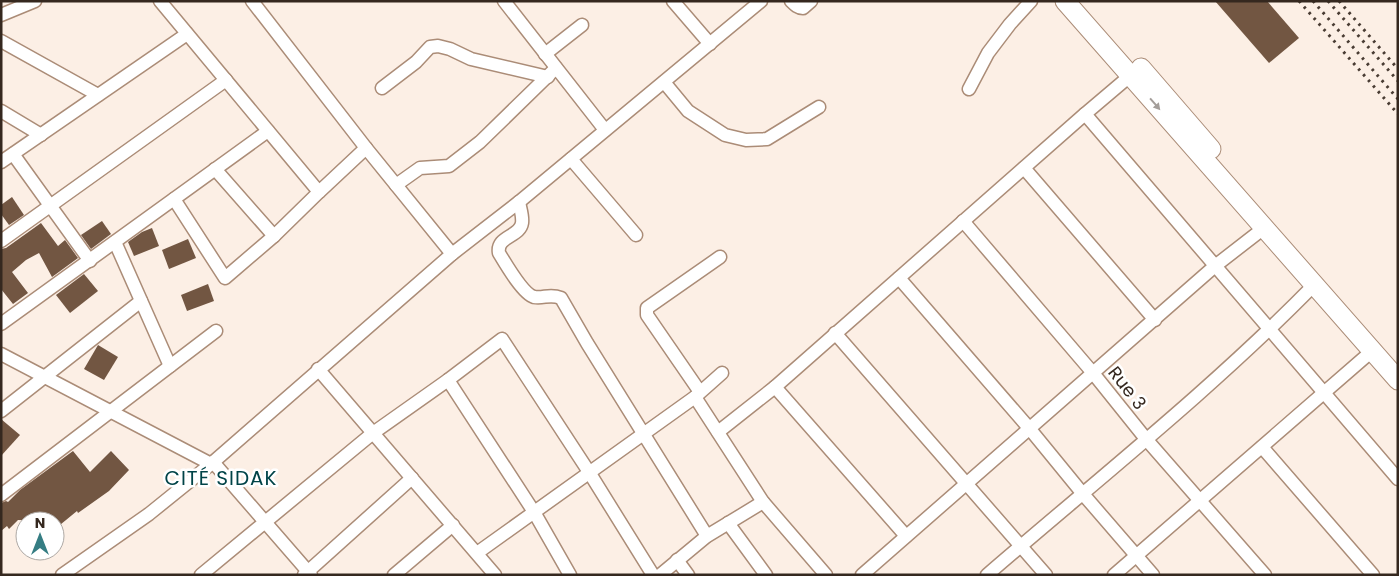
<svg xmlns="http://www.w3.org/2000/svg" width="1399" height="576" font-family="Poppins,sans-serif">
  <rect width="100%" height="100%" fill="#fcefe5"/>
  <g fill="#725642">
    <path d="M 1215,1 L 1267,1 L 1299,38 L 1269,63 Z"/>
    <path d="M 12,197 L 24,215 L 9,225 L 1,214 L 1,205 Z"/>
    <path d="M 102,221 L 111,234 L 91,249 L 81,235 Z"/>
    <path d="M 41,223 L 58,246 L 65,240 L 78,258 L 52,277 L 39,253 L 26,260 L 12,272 L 28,293 L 13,304 L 1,289 L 1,249 L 6,248 Z"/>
    <path d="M 152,228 L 159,246 L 134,256 L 128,242 L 142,232 Z"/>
    <path d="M 188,239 L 196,258 L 169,269 L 162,250 Z"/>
    <path d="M 84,274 L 98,291 L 70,313 L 56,295 Z"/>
    <path d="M 208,284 L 214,301 L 187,311 L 181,295 Z"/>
    <path d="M 98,345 L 118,357 L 104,380 L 84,369 Z"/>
    <path d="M 1,419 L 20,435 L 1,456 Z"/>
    <path d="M 73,451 L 90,472 L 111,451 L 129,470 L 109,491 L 78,513 L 77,511 L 55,529 L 55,521 L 18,520 L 9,529 L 7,526 L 1,531 L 1,503 L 6,501 L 8,502 L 20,490 Z"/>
  </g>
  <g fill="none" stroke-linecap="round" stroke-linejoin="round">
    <g stroke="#ab8c77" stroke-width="15">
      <g id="minor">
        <path d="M 160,1 L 319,192 L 366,148"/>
        <path d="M 252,1 L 366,148 L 452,254"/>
        <path d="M 504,1 L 605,130"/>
        <path d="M 673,1 L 710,44"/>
        <path d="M 791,1 C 795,5 798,8 803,8 L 811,1"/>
        <path d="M 1,15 L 35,1"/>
        <path d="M 1,41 L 98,95"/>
        <path d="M 545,54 L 582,25"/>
        <path d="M 1131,75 L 1085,114 L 1398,479"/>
        <path d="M 664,82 L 688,111 L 725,135 L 746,140 L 767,139 L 819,107"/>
        <path d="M 382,88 L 416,62 L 430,47 L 438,46 L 450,49 L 471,59 L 548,77"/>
        <path d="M 969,89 L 988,53 L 1010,24 L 1031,1"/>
        <path d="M 1,111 L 41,135"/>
        <path d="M 13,154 L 90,261"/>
        <path d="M 571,159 L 636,235"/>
        <path d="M 1,162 L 187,34"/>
        <path d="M 1024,168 L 1155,320"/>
        <path d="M 215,169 L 274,236"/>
        <path d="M 396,185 L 420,168 L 449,166 L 480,142 L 556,68"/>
        <path d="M 174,199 L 225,278 L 274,236 L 319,192"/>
        <path d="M 519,202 C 520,208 523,216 522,223 C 520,237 496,236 499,253 C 505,263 523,294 534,297 C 544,299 549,293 561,298 L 587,343 L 707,536"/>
        <path d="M 963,221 L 1093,373 L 1146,439 L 1265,575"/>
        <path d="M 1,241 L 226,80"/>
        <path d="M 115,242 L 170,366"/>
        <path d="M 899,278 L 1029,428 L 1083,494 L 1153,575"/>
        <path d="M 1,324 L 268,131"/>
        <path d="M 835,333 L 1046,575"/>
        <path d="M 1,354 L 211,464"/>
        <path d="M 318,369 L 495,575"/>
        <path d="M 448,380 L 534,512 L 570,575"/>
        <path d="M 775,387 L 906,536"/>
        <path d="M 700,392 L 647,315 L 647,308 L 720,257"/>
        <path d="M 695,397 L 763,502 L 826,575"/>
        <path d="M 1,411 L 141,301"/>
        <path d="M 718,432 L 775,387 L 1085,114"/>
        <path d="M 1262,447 L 1373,575"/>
        <path d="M 213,462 L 311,575"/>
        <path d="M 1,495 L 216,331"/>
        <path d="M 728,523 L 766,575"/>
        <path d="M 477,553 L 695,397 L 722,373"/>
        <path d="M 677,560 L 688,575"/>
        <path d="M 62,575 L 149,514 L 211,464 L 452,254 L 519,202 L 761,1"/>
        <path d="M 201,575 L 373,433 L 448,380 L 502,339 L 589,472 L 653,575"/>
        <path d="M 304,575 L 412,478"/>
        <path d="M 394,575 L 453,525"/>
        <path d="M 660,575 L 707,536 L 763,502"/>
        <path d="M 862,575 L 1215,266 L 1264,228"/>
        <path d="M 987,575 C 1097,480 1212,389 1314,285"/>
        <path d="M 1114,575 L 1372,351"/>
      </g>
    </g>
    <g stroke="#ab8c77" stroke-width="21">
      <g id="highway">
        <path d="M 1065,1 L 1398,380"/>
        <path d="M 1141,68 L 1211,149"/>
      </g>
    </g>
    <use href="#minor" stroke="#fff" stroke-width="12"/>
    <use href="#highway" stroke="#fff" stroke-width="19"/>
    <g stroke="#493c33" stroke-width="3" stroke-dasharray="2.5 5" stroke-linecap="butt">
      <path d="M 1299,1 L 1398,114"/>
      <path d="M 1313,1 L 1398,99"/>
      <path d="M 1328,1 L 1398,81"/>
      <path d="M 1339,1 L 1398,69"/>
    </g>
  </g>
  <defs><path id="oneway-solid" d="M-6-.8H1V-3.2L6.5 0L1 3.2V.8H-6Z" transform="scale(1.25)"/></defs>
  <use fill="#a49e9a" href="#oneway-solid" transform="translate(1155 104) rotate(49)"/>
  <g text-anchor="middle" stroke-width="5" stroke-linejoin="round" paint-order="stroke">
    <g font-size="18" fill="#35281f" stroke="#fff">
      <text transform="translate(1127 388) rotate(52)" y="6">Rue 3</text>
    </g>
    <g font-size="20" letter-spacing="1" fill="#004347" stroke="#fff">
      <text x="221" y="485">CITÉ SIDAK</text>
    </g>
  </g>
  <rect width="1399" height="576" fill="none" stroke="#35281f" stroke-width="5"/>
  <g transform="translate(40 536)"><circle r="24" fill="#ffffff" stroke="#aea9a5"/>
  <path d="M0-4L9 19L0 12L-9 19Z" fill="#357d83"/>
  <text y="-8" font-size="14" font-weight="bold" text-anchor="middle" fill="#35281f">N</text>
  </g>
</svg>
